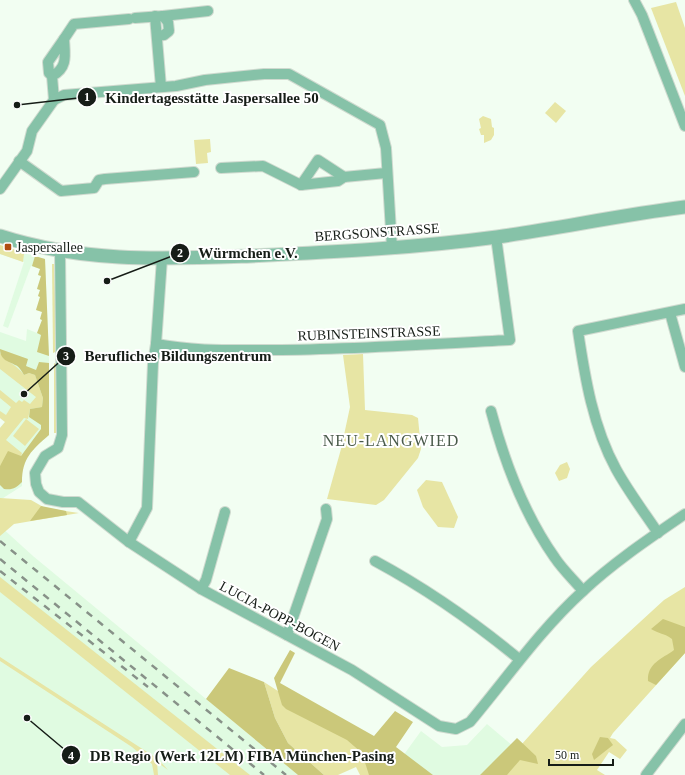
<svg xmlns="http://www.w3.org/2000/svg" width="685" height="775" font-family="Georgia,serif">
  <rect width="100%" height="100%" fill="#f2fef2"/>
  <g fill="#e0fbe1">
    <path d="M 0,246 L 45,259 L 49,360 L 49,435 L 31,450 L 22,469 L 22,486 L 0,500 L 0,428 L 5,422 L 0,418 L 0,332 L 26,341 L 27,329 L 37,333 L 42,320 L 40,319 L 42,312 L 36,310 L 40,297 L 38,296 L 40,290 L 37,289 L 41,276 L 38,275 L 40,269 L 31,266 L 8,328 L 3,326 L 24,262 L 0,254 Z"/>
    <path d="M 0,526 L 33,556 L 298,775 L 0,775 Z"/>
    <path d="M 487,724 L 513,746 L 486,775 L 422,775 L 400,760 L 421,731 L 442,747 L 467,745 Z"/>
  </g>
  <g fill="#e7e5a4">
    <path d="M 676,2 L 685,28 L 685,96 L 651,8 Z"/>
    <path d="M 555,102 L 566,111 L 556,123 L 545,113 Z"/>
    <path d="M 483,116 L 491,119 L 492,127 L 494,128 L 494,135 L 491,140 L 484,143 L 484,135 L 481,135 L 479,129 L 481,128 L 479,119 Z"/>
    <path d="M 210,139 L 211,152 L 207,153 L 208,163 L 196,164 L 194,140 Z"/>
    <path d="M 0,245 L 23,252 L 24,254 L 23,262 L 0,254 Z"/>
    <path d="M 52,264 L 54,264 L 57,351 L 53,353 Z"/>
    <path d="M 0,353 C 9,364 16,364 24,375 L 29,373 L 35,375 L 43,398 L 42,407 L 30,409 L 28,419 L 24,418 L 6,440 L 22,453 L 21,456 L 0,466 L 0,428 L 5,422 L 0,418 L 0,411 L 6,415 L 11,407 L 0,398 L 0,390 L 16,403 L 19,400 L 22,402 L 24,400 L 30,404 L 36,397 L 0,369 Z"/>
    <path d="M 363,354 L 365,410 L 412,415 L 418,418 L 421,449 L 418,458 L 384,500 L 376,505 L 327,499 L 341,449 L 350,407 L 343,355 Z"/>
    <path d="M 54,363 L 57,365 L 57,433 L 54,433 Z"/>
    <path d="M 26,419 L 39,429 L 25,446 L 13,436 Z"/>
    <path d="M 567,462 L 570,469 L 567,478 L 559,481 L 555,473 L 560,465 Z"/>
    <path d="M 426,480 L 442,482 L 458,517 L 454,528 L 438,527 L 423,507 L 417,490 Z"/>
    <path d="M 0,498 L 31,500 L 45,508 L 79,513 L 14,524 L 0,536 Z"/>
    <path d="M 0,577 L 250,775 L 230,775 L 0,592 Z"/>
    <path d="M 685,587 L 685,653 L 613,733 L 610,738 L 615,739 L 627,750 L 620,759 L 609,752 L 597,770 L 605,775 L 494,775 L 591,667 L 664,600 Z"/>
    <path d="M 0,657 L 158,759 L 168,770 L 157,762 L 158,775 L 154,775 L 152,764 L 132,747 L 0,661 Z"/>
    <path d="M 264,682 L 284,695 L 414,775 L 360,775 L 356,767 L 338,775 L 324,775 L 288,743 L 275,718 Z"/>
  </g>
  <g fill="#cbc87a">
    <path d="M 35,256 L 45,259 L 49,356 L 37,352 L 41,335 L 37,333 L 42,320 L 40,319 L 42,312 L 36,310 L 40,297 L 38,296 L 40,290 L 37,289 L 41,276 L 38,275 L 40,269 L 32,266 Z"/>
    <path d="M 0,349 L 28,359 L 26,366 L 36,370 L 39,362 L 49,363 L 49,435 C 32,450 22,458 22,482 C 16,488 13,490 4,489 L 0,485 L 0,466 L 8,451 L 21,456 L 41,429 L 41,425 L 29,417 L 30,409 L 42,407 L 43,398 L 35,375 L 29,373 L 24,375 C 22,372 19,366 15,365 C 8,361 0,360 0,349 Z"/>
    <path d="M 41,506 L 66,511 L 67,515 L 30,521 Z"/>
    <path d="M 663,619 L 685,627 L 685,653 L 656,685 L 648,681 C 647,663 662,659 674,650 L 672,639 C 664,633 659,634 651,629 Z"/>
    <path d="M 290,650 L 295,653 L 280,683 L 374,736 L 395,711 L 413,722 L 396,747 L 433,775 L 369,775 L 362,753 L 347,740 L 286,709 L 282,705 L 274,678 Z"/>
    <path d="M 229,668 L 264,682 L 275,718 L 288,743 L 324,775 L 298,775 L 206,699 Z"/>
    <path d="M 600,737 L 608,738 L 613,745 L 594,760 L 592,754 Z"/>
    <path d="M 517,738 L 536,756 L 538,764 L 520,760 L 507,775 L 480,775 Z"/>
  </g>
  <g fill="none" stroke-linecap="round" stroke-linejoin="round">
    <g stroke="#cfdacf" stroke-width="12">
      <g id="minor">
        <path d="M 634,0 L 642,15 L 685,126"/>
        <path d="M 155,16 L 161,87"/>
        <path d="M 163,16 L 208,11"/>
        <path d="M 135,18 L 163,16 L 168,22 L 169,31 L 164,35 L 157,36"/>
        <path d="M 64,39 L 74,24 L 129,19"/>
        <path d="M 52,76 C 68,68 65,55 64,39 L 48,62 L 49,73 L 52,76 L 54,100"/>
        <path d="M 19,161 L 61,191 L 94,188 L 99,180 L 105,179 L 194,172"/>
        <path d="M 221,168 L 263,166 L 301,185 L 338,181 L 344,177 L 386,173"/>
        <path d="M 301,185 L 318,160 L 344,177"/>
        <path d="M 0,189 L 27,151 L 32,131 L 54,100 L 64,95 L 176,86 L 205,80 L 264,74 L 289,74 L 380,125 L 386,148 L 392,248"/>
        <path d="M 60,251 L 62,435 L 58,448 L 45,456 L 35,473 L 36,484 L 39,492 L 47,499 L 63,502 L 78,502 L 129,542 L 201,589 L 352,670 L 439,726 L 456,729 L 470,722 C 507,678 540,630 583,591 C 614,562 650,538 685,514"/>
        <path d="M 670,313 L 685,367"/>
        <path d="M 156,344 C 192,351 229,350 265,350 C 347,350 429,344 510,340 L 496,237"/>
        <path d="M 491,411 C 505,464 524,514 555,558 C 563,570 574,580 583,591"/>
        <path d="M 658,533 C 644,512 628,491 616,469 C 593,427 585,378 578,331 L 685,309"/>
        <path d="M 129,542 L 147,508 L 153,363 L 156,344 L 162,259"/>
        <path d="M 375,561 C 427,589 474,622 519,659"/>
        <path d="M 201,589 L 206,580 L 225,512"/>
        <path d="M 287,635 L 327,519 L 326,509"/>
        <path d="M 646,775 L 685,724"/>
      </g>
    </g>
    <g stroke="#cfdacf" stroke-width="15">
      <path id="tertiary" d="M 0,236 C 84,263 164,259 251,256 C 333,252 415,248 497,237 C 560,228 622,215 685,207"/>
    </g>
    <use href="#minor" stroke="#86c2a8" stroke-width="10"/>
    <use href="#tertiary" stroke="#86c2a8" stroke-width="13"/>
    <g stroke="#879188" stroke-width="2.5" stroke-dasharray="7 7" stroke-linecap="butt">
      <path d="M 0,541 L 286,775"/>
      <path d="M 0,559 L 264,775"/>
      <path d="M 0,571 L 148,687"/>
    </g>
  </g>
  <rect fill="#b04d11" stroke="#fff" stroke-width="1.5" x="4" y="243" width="8" height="8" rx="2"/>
  <g text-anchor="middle" stroke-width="4" stroke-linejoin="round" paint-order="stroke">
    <g font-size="14" fill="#161d17" stroke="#fff">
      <text transform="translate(377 232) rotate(-4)" y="5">BERGSONSTRASSE</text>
      <text transform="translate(369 333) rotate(-2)" y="5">RUBINSTEINSTRASSE</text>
      <text transform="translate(280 616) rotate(28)" y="5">LUCIA-POPP-BOGEN</text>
    </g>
    <g font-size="14" fill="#161d17" stroke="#fff" text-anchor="start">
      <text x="16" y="252">Jaspersallee</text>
    </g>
    <g font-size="16" letter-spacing="1" fill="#495a4a" stroke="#fff">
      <text x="391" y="446">NEU-LANGWIED</text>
    </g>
  </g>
  <path fill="none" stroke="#161d17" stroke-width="1.5" d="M17 105L87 97M107 281L180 253M24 394L66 356M27 718L71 755"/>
  <g fill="#161d17" stroke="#fff" stroke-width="1.5">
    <circle cx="17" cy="105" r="4"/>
    <circle cx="107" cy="281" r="4"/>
    <circle cx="24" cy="394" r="4"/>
    <circle cx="27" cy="718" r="4"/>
    <circle cx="87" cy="97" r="10"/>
    <circle cx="180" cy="253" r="10"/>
    <circle cx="66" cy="356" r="10"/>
    <circle cx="71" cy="755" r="10"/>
  </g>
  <g font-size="12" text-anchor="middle" font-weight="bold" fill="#fff">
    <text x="87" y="101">1</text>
    <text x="180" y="257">2</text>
    <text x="66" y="360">3</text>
    <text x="71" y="760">4</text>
  </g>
  <g font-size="15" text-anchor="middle" font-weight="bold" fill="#161d17" stroke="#fff" stroke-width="4" stroke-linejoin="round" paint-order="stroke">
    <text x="212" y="103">Kindertagesstätte Jaspersallee 50</text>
    <text x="248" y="258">Würmchen e.V.</text>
    <text x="178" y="361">Berufliches Bildungszentrum</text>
    <text x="242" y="761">DB Regio (Werk 12LM) FIBA München-Pasing</text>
  </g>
  <path d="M549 759v6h64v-6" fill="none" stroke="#161d17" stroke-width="2"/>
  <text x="555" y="759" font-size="12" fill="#161d17" stroke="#ffffff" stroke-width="3" paint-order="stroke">50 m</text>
</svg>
